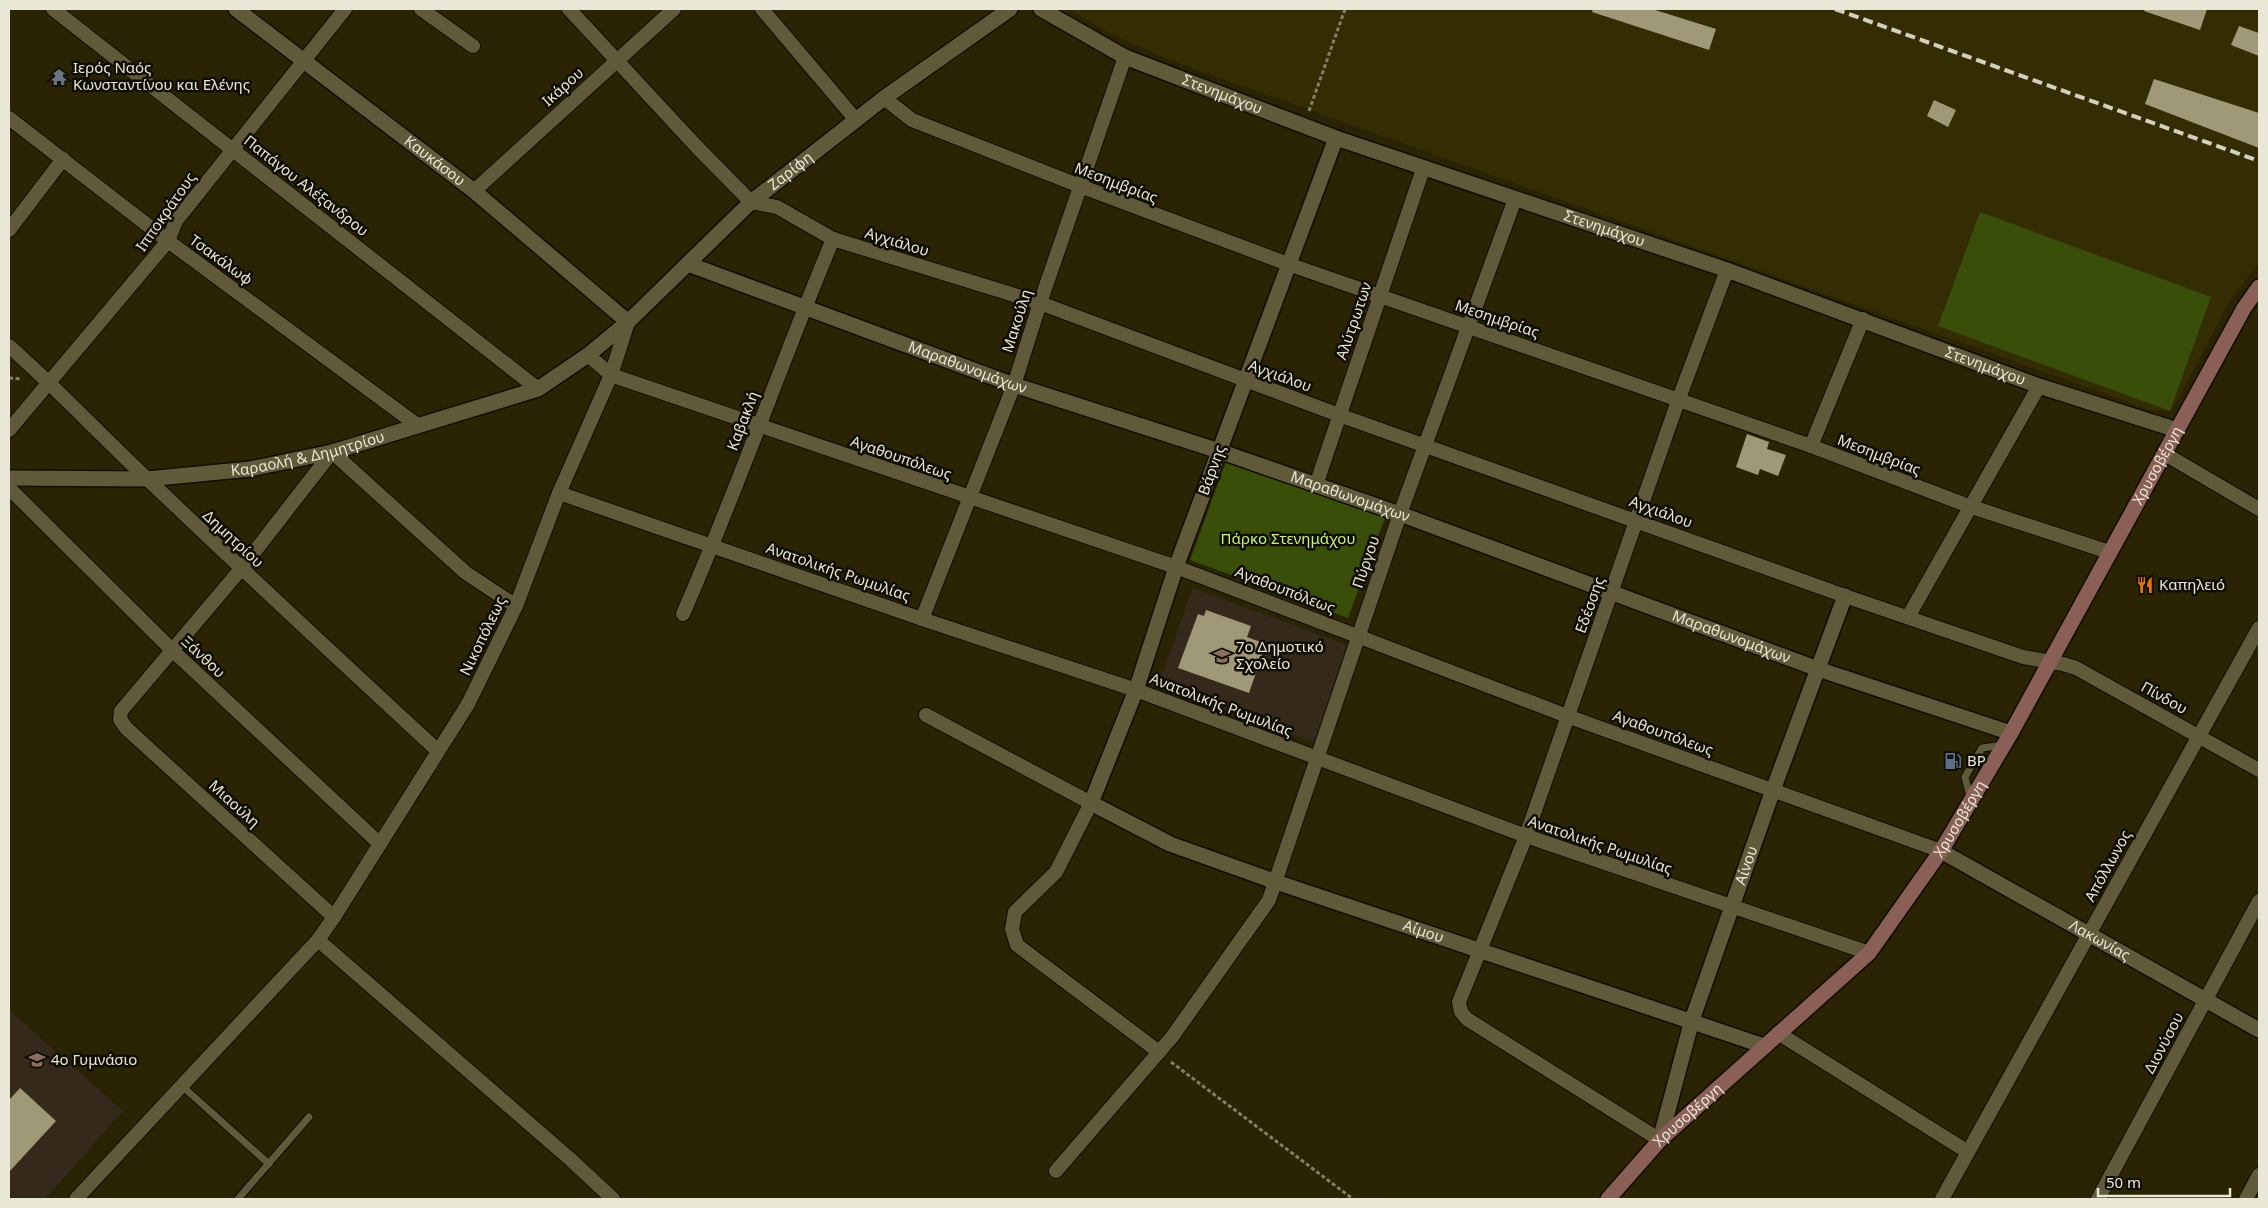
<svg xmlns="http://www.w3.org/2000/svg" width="2268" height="1208" font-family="'Noto Sans',sans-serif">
  <rect width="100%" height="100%" fill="#2a2405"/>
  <path fill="#342d04" d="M 1068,9 L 2259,9 L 2259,264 L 2229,302 L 2179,398 L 2170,411 L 2153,411 L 1167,59 L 1104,30 Z"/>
  <g fill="#34291a">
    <path d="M 1193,588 L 1350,646 L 1315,742 L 1158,685 Z"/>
    <path d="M 9,1010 L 123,1111 L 45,1199 L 9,1199 Z"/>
  </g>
  <g fill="#384e09">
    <path d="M 1980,212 L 2211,297 L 2170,411 L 1938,326 Z"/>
    <path d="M 1227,459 L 1385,518 L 1348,618 L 1190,560 Z"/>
  </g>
  <g fill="#9f9977">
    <path d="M 1593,9 L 1652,9 L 1716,29 L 1709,50 L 1592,12 Z"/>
    <path d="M 2145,9 L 2207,9 L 2200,30 L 2144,11 Z"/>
    <path d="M 2239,26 L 2259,33 L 2259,56 L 2231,45 Z"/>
    <path d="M 2154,79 L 2259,113 L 2259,148 L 2145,104 Z"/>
    <path d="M 1934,100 L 1956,110 L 1948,127 L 1927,116 Z"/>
    <path d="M 1747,434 L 1769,442 L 1767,449 L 1786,455 L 1778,476 L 1760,469 L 1758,475 L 1736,467 Z"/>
    <path d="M 1206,610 L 1251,626 L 1247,637 L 1266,644 L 1249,693 L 1178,668 L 1198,614 L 1204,616 Z"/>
    <path d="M 20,1088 L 56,1121 L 9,1172 L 9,1100 Z"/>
  </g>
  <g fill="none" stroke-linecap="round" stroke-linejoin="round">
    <g stroke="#110d00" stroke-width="9">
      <g id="service">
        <path d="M 1970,797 L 1965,777 L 1982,748 L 2004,745"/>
        <path d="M 182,1086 L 269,1164"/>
        <path d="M 238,1199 L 309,1117"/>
      </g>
    </g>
    <g stroke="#110d00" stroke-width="16">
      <g id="minor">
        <path d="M 53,9 L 538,389"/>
        <path d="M 421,9 L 473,46"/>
        <path d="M 569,9 L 696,146 L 751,202 L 777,207 L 833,239 L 1040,303 L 1339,415 L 1845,596 L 2023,657 L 2063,664 L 2076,668 L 2259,770"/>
        <path d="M 762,9 L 856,120"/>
        <path d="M 884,98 L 912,120 L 1080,186 L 1288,264 L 1811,446 L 1969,506 L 2109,552"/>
        <path d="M 9,118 L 168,241 L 417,425"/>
        <path d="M 474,191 L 674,9"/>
        <path d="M 9,230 L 63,159"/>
        <path d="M 9,346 C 61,392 108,443 159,490 C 251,578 345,665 438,751"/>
        <path d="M 588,355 L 611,375 L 1176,567 L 1567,716 L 1941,851"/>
        <path d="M 9,430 L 168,241 L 176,221 L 345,9"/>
        <path d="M 1811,446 L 1863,319"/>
        <path d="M 2165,454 L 2259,509"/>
        <path d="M 1316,485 L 1423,169"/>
        <path d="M 9,488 L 172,650 L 380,844"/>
        <path d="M 559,493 L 922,619 L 1136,690 L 1526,836 L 1869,953"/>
        <path d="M 683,614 C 737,491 781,363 833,239"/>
        <path d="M 1908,617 L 2039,386"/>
        <path d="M 922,619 L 1014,385 L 1040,303 L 1125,57"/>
        <path d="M 926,715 L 1091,803 L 1056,872 L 1015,912 L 1012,929 L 1017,945 L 1159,1052"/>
        <path d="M 334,917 L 126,728 L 120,719 L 121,711 L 241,569 L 332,452 L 466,573 L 516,606"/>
        <path d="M 318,940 L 570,1159 L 613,1199"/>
        <path d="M 1778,1033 L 1968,1152"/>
        <path d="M 1660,1140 L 1467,1019 L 1461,1012 L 1459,1002 L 1526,836 L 1678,401 L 1727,270"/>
        <path d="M 1056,1171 L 1172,1037 L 1269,900 L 1400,514 L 1515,199"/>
        <path d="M 76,1199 L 318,940 L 334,917 L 468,704 L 516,606 L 559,493 L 611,375 L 628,322"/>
        <path d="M 1942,1199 L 2259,628"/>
        <path d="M 2098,1199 L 2259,901"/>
        <path d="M 2246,1199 L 2259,1175"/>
      </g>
    </g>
    <g stroke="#110d00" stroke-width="18">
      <g id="tertiary">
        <path id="s1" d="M 236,9 L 474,191 L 628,322"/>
        <path id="s2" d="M 1041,9 L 1125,57 L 1336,138 L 1727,270 L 2039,386 L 2177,430"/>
        <path id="s3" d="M 1336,138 L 1176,567 L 1136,690 L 1091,803 L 1170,844 L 1276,882 L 1764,1046"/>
        <path id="s4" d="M 688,264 L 1014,385 L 1219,451 L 1400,514 L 1818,669 L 2011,733"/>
        <path id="s5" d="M 9,478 L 147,479 L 250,469 L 332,452 L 538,389 L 588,355 L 628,322 L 751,202 L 884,98 L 1010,9"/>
        <path id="s6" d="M 1941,851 L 2259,1030"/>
        <path id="s7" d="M 1660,1140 L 1692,1020 L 1773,790 L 1845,596"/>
      </g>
    </g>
    <g stroke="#110d00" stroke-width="18">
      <g id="secondary">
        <path id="s8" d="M 1608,1199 L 1660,1140 L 1869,953 L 1941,851 L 2011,733 L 2244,308 L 2259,287"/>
      </g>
    </g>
    <g stroke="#837f66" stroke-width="3" stroke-dasharray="4 2.5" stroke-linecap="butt">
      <path d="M 1309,111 L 1345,9"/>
      <path d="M 9,378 L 22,379"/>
      <path d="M 1171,1062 L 1353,1199"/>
    </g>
    <use href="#service" stroke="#605a3b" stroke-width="7"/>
    <use href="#minor" stroke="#605a3b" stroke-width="14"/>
    <use href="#tertiary" stroke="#605a3b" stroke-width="15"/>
    <use href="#secondary" stroke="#895f56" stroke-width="15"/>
    <path stroke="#d3d0bd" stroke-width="4" stroke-dasharray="10 5" stroke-linecap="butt" d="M 1835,9 L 2259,161"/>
  </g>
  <defs>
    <g id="temple-bare" transform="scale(1.35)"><path d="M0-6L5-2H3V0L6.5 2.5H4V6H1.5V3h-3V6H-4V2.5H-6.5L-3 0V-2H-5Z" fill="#6b7280" stroke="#100d03" stroke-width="2.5" paint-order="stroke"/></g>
    <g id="restaurant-bare" transform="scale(1.35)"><path d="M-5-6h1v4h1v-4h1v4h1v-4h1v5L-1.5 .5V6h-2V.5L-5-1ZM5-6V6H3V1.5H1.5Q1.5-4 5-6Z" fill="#e8710a" stroke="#100d03" stroke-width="2.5" paint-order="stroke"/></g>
    <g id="school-bare" transform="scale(1.35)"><path d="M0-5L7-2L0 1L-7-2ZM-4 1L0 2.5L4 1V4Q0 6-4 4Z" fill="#8d6e63" stroke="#100d03" stroke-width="2.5" paint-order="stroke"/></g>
    <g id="fuel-bare" transform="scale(1.35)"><path d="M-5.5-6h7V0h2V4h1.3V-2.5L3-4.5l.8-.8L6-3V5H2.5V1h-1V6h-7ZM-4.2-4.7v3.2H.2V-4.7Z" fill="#5c6f8a" stroke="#100d03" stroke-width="2.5" paint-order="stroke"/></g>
  </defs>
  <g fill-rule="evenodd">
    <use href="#temple-bare" x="59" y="77"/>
    <use href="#restaurant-bare" x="2145" y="585"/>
    <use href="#school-bare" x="1222" y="656"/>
    <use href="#fuel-bare" x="1953" y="761"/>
    <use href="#school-bare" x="37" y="1060"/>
  </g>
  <g text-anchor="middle" stroke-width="5" stroke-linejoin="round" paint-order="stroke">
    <g font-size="15" fill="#e9e7d5" stroke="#100d03" text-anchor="start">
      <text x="73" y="73">Ιερός Ναός<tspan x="73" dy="17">Κωνσταντίνου και Ελένης</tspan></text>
      <text x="2159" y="590">Καπηλειό</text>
      <text x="1236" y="652">7ο Δημοτικό<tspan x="1236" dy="17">Σχολείο</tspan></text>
      <text x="1967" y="766">BP</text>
      <text x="51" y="1065">4o Γυμνάσιο</text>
    </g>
    <g font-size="15" fill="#e9e7d5" stroke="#100d03">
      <text transform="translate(563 87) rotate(-42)" y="5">Ικάρου</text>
      <text dy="5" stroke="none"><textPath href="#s2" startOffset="201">Στενημάχου</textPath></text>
      <text dy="5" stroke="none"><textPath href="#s1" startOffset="250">Καυκάσου</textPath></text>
      <text dy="5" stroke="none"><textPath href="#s5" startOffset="875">Ζαρίφη</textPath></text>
      <text transform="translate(1116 183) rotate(21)" y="5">Μεσημβρίας</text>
      <text transform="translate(306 186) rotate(38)" y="5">Παπάγου Αλέξανδρου</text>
      <text transform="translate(166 212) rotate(-55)" y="5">Ιπποκράτους</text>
      <text dy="5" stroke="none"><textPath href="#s2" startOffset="606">Στενημάχου</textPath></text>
      <text transform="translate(897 242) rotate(17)" y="5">Αγχιάλου</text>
      <text transform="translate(221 260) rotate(36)" y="5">Τσακάλωφ</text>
      <text transform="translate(1497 319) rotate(19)" y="5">Μεσημβρίας</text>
      <text transform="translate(1017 321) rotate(-72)" y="5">Μακούλη</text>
      <text transform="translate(1354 321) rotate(-71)" y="5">Αλύτρωτων</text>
      <text dy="5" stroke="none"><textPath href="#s2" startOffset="1011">Στενημάχου</textPath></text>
      <text dy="5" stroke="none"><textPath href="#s4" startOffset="298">Μαραθωνομάχων</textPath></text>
      <text transform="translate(1280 376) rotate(20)" y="5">Αγχιάλου</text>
      <text transform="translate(743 421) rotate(-69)" y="5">Καβακλή</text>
      <text dy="5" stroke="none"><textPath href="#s5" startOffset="301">Καραολή &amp; Δημητρίου</textPath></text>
      <text transform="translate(1879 455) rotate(21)" y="5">Μεσημβρίας</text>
      <text transform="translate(901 458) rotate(19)" y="5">Αγαθουπόλεως</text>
      <text dy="5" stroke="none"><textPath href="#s8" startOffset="926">Χρυσοβέργη</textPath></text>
      <text transform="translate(1212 470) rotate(-70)" y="5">Βάρνης</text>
      <text dy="5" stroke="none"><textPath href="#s4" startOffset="702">Μαραθωνομάχων</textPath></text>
      <text transform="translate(1661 512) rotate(20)" y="5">Αγχιάλου</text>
      <text transform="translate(233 539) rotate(43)" y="5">Δημητρίου</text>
      <text transform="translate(1366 562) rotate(-71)" y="5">Πύργου</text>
      <text transform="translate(838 572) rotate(19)" y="5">Ανατολικής Ρωμυλίας</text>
      <text transform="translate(1285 590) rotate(21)" y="5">Αγαθουπόλεως</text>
      <text transform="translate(1590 605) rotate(-70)" y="5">Εδέσσης</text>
      <text transform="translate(483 636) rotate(-64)" y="5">Νικοπόλεως</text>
      <text dy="5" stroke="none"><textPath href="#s4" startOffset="1108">Μαραθωνομάχων</textPath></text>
      <text transform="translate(203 657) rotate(43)" y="5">Ξάνθου</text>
      <text transform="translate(2164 698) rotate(29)" y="5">Πίνδου</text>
      <text transform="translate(1221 705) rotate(21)" y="5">Ανατολικής Ρωμυλίας</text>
      <text transform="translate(1663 733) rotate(20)" y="5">Αγαθουπόλεως</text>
      <text transform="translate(234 804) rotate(42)" y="5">Μιαούλη</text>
      <text dy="5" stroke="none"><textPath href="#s8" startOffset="521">Χρυσοβέργη</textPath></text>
      <text transform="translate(1600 845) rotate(19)" y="5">Ανατολικής Ρωμυλίας</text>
      <text dy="5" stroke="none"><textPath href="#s7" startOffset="288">Αίνου</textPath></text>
      <text transform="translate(2108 866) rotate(-61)" y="5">Απόλλωνος</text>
      <text dy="5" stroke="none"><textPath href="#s3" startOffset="1066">Αίμου</textPath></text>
      <text dy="5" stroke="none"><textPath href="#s6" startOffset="182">Λακωνίας</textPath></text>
      <text transform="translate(2164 1043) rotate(-62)" y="5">Διονύσου</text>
      <text dy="5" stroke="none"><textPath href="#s8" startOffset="116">Χρυσοβέργη</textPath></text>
    </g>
    <g font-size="15" fill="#c6f481" stroke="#100d03">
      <text x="1288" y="544">Πάρκο Στενημάχου</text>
    </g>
  </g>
  <rect width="2268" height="1208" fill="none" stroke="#e9e7d5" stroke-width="20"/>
  <path d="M2098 1188v8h132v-8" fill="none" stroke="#e9e7d5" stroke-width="2.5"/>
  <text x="2106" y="1188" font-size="15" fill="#e9e7d5" stroke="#100d03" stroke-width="4" paint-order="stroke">50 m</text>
</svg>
